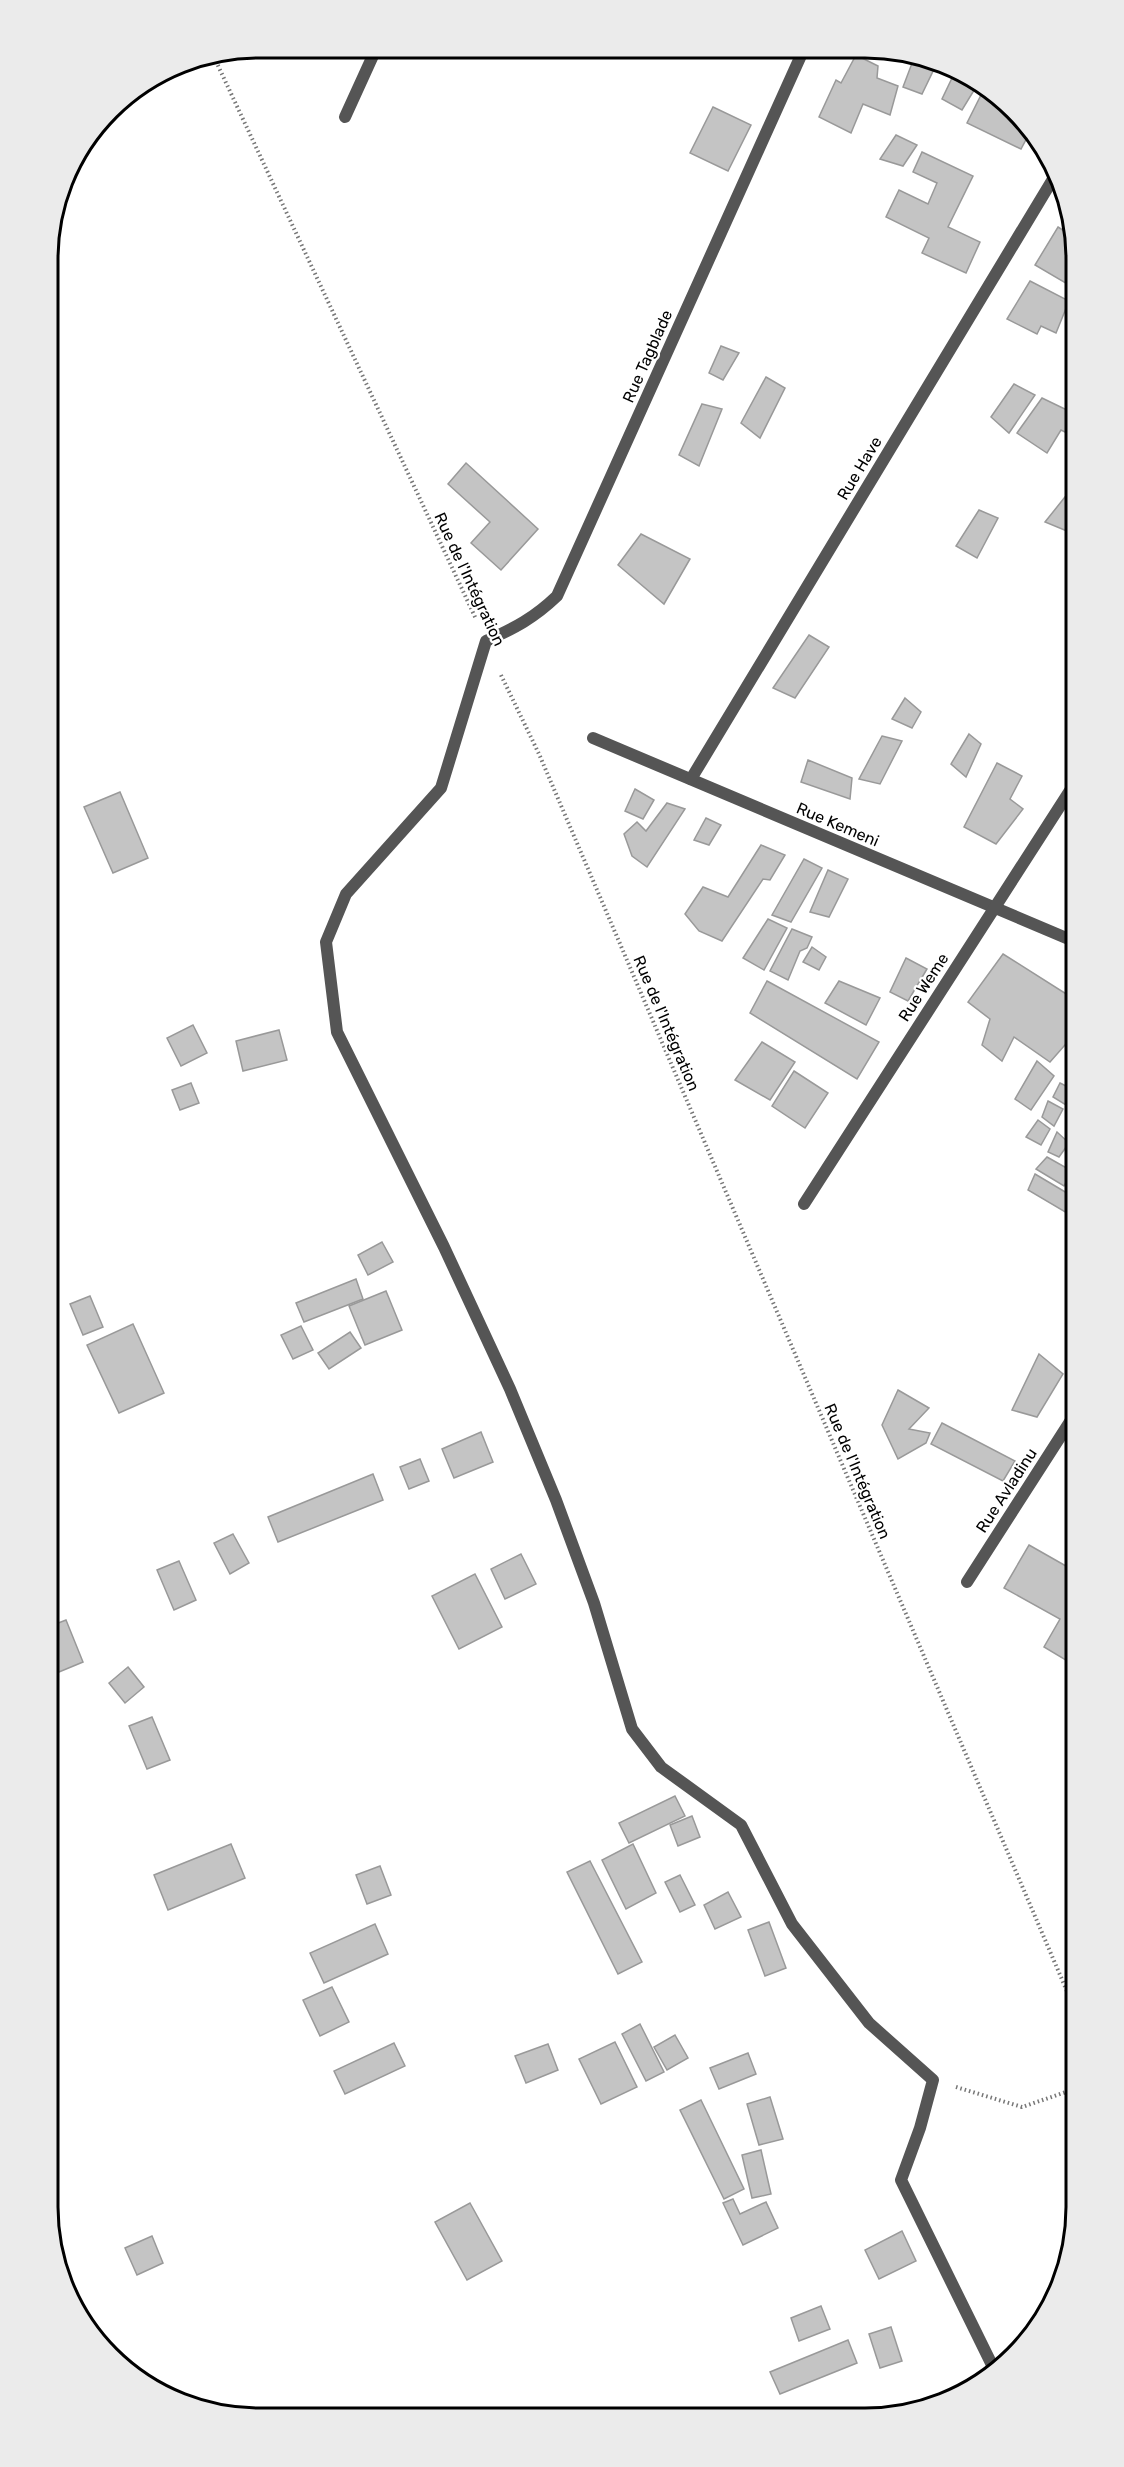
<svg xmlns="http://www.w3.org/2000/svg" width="1124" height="2467" font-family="Rubik,sans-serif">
  <rect width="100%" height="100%" fill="#fff"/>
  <g fill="#c4c4c4" stroke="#999" stroke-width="1.5">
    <path d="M 901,52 L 935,67 L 922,94 L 903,87 L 914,58 Z"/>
    <path d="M 856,55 L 878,66 L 877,78 L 898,86 L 890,115 L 863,104 L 851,133 L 819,117 L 836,80 L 841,83 Z"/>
    <path d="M 953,76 L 976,87 L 962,110 L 942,99 Z"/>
    <path d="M 983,91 L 1004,101 L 1030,132 L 1021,149 L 967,123 Z"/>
    <path d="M 713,107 L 751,125 L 728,171 L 690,153 Z"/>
    <path d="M 896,135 L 917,145 L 903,166 L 880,159 Z"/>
    <path d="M 922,152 L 973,176 L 948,227 L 980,242 L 966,273 L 922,253 L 929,238 L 886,217 L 899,190 L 928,204 L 937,183 L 913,172 Z"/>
    <path d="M 1058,227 L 1069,234 L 1069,285 L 1035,265 Z"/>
    <path d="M 1030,281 L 1069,301 L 1056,333 L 1041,326 L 1037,334 L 1007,319 Z"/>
    <path d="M 721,346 L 739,353 L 723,380 L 709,373 Z"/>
    <path d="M 766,377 L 785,388 L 760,438 L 741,423 Z"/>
    <path d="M 1014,384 L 1035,395 L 1009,433 L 991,417 Z"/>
    <path d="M 1042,398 L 1069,411 L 1069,434 L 1061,430 L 1047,453 L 1017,433 Z"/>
    <path d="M 702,404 L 722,409 L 699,466 L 679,455 Z"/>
    <path d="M 466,463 L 538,529 L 501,570 L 471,543 L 490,522 L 448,484 Z"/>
    <path d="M 1065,497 L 1070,499 L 1070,527 L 1067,531 L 1045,522 Z"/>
    <path d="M 979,510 L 998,518 L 977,558 L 956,546 Z"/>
    <path d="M 641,534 L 690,559 L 664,604 L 618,565 Z"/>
    <path d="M 809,635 L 829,647 L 795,698 L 773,688 Z"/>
    <path d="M 905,698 L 921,712 L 912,728 L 892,719 Z"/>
    <path d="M 969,734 L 981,744 L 966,777 L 951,764 Z"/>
    <path d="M 882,736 L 902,741 L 880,784 L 859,779 Z"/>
    <path d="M 808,760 L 852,778 L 850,799 L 801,782 Z"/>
    <path d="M 997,763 L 1022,776 L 1010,799 L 1023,809 L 996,844 L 964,827 Z"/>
    <path d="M 635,789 L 654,800 L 643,819 L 625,811 Z"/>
    <path d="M 120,792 L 148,858 L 113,873 L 84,807 Z"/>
    <path d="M 667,803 L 685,809 L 647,867 L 632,856 L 624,834 L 637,822 L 646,831 Z"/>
    <path d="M 706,818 L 721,825 L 709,845 L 694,840 Z"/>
    <path d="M 761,845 L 785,855 L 770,880 L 763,879 L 722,941 L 699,931 L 685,914 L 703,887 L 728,897 Z"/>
    <path d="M 804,859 L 822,868 L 791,922 L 772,915 Z"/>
    <path d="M 828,870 L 848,879 L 829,917 L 810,912 Z"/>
    <path d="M 768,919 L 787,928 L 764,970 L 743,958 Z"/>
    <path d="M 792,929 L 812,937 L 807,948 L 800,951 L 788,980 L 770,971 Z"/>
    <path d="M 812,947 L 826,957 L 819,970 L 803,962 Z"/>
    <path d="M 1003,954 L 1071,997 L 1072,1037 L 1050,1062 L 1014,1037 L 1002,1061 L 982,1045 L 990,1019 L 968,1002 Z"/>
    <path d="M 906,958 L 927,969 L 908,1001 L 890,992 Z"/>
    <path d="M 767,981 L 879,1042 L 857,1079 L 750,1013 Z"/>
    <path d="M 839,981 L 880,998 L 866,1025 L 825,1003 Z"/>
    <path d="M 193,1025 L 207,1053 L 181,1066 L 167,1038 Z"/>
    <path d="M 279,1030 L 287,1060 L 243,1071 L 236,1041 Z"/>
    <path d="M 762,1042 L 795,1062 L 770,1100 L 735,1080 Z"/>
    <path d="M 1037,1061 L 1054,1076 L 1031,1110 L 1015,1099 Z"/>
    <path d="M 794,1071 L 828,1093 L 805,1128 L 772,1106 Z"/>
    <path d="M 191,1083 L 199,1103 L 180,1110 L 172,1090 Z"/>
    <path d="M 1060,1083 L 1072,1089 L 1072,1095 L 1066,1105 L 1053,1097 Z"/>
    <path d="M 1048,1101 L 1063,1109 L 1054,1126 L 1042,1117 Z"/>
    <path d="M 1038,1120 L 1050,1129 L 1041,1145 L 1026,1137 Z"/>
    <path d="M 1057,1132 L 1069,1143 L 1059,1157 L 1048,1152 Z"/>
    <path d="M 1047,1157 L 1072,1171 L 1064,1186 L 1036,1169 Z"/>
    <path d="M 1035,1174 L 1072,1196 L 1072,1216 L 1028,1190 Z"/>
    <path d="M 382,1242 L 393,1262 L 368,1275 L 358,1255 Z"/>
    <path d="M 356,1279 L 363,1299 L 304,1322 L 296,1303 Z"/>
    <path d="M 386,1291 L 402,1330 L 365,1345 L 349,1306 Z"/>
    <path d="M 90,1296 L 103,1327 L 83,1335 L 70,1304 Z"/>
    <path d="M 133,1324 L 164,1393 L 119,1413 L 87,1345 Z"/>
    <path d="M 301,1326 L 313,1350 L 293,1359 L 281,1335 Z"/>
    <path d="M 350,1332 L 361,1348 L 329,1369 L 318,1353 Z"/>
    <path d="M 1039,1354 L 1063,1374 L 1037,1417 L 1012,1410 Z"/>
    <path d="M 898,1390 L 929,1408 L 909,1429 L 930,1433 L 926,1443 L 898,1459 L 882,1425 Z"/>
    <path d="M 942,1423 L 1015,1461 L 1003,1481 L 931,1444 Z"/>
    <path d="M 481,1432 L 493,1462 L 454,1478 L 442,1449 Z"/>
    <path d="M 420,1459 L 429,1481 L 409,1489 L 400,1467 Z"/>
    <path d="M 373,1474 L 383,1500 L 278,1542 L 268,1517 Z"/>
    <path d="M 233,1534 L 249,1563 L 230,1574 L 214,1543 Z"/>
    <path d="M 1029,1545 L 1073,1570 L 1074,1665 L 1044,1647 L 1060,1619 L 1004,1588 Z"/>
    <path d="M 521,1554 L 536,1584 L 505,1599 L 491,1569 Z"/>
    <path d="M 179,1561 L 196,1600 L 174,1610 L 157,1570 Z"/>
    <path d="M 475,1574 L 502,1627 L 459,1649 L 432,1596 Z"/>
    <path d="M 66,1620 L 83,1662 L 59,1672 L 53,1658 L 53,1625 Z"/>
    <path d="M 128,1667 L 144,1687 L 125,1703 L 109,1683 Z"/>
    <path d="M 152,1717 L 170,1760 L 147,1769 L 129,1726 Z"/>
    <path d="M 675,1796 L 685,1816 L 629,1843 L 619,1823 Z"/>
    <path d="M 692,1816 L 700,1837 L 678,1846 L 670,1825 Z"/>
    <path d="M 231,1844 L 245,1878 L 168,1910 L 154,1875 Z"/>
    <path d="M 633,1844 L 656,1893 L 626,1909 L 602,1860 Z"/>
    <path d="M 590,1861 L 642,1962 L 618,1974 L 567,1872 Z"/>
    <path d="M 380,1866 L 391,1895 L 367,1904 L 356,1875 Z"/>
    <path d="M 680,1875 L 695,1905 L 680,1912 L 665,1882 Z"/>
    <path d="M 728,1892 L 741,1917 L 715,1929 L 704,1905 Z"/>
    <path d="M 769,1922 L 786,1968 L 765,1976 L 748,1930 Z"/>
    <path d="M 375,1924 L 388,1954 L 324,1983 L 310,1953 Z"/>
    <path d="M 332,1987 L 349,2022 L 320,2036 L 303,2000 Z"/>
    <path d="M 640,2024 L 664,2072 L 646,2081 L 622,2034 Z"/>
    <path d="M 675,2035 L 688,2058 L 667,2070 L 654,2047 Z"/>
    <path d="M 615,2042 L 637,2087 L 601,2104 L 579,2059 Z"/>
    <path d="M 394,2043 L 405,2066 L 345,2094 L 334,2071 Z"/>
    <path d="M 548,2044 L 558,2070 L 526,2083 L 515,2056 Z"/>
    <path d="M 748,2053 L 756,2074 L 719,2089 L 710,2068 Z"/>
    <path d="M 770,2097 L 783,2139 L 759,2145 L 747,2104 Z"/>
    <path d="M 701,2100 L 744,2189 L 724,2199 L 680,2110 Z"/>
    <path d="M 761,2150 L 771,2194 L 752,2198 L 742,2155 Z"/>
    <path d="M 733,2199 L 740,2214 L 766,2202 L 778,2228 L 743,2245 L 723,2203 Z"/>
    <path d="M 470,2203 L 502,2261 L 467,2280 L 435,2222 Z"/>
    <path d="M 902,2231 L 916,2261 L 879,2279 L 865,2250 Z"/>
    <path d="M 152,2236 L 163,2263 L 137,2275 L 125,2248 Z"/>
    <path d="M 821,2306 L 830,2329 L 799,2341 L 791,2318 Z"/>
    <path d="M 891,2327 L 902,2361 L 880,2368 L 869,2334 Z"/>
    <path d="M 848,2340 L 857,2363 L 780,2394 L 770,2372 Z"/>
  </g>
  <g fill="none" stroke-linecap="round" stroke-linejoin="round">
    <g stroke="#777" stroke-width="4" stroke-dasharray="1.5 3" stroke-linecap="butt">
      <path d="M 214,57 L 476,619"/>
      <path d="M 501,675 L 539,754 L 1075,2010"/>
      <path d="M 956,2087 L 1022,2107 L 1075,2089"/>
    </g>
    <g stroke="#555" stroke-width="12">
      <path d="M 803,51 L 557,596 C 534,618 515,628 486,641 L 441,788 L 346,894 L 326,942 L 337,1032 L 444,1247 L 510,1389 L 556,1500 L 594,1603 L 632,1729 L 661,1767 L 741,1825 L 792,1924 L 869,2023 L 933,2080 L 920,2128 L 901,2180 L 995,2371"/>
      <path d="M 345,117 L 376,49"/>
      <path d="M 593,738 L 1071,940"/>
      <path d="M 691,779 L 1056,174"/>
      <path d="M 804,1204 L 1071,789"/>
      <path d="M 967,1582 L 1073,1417"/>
    </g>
  </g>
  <g text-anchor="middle" stroke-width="4.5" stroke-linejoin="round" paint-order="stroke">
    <g font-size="16" fill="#000" stroke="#fff">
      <text transform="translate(647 356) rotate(-66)" y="6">Rue Tagblade</text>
      <text transform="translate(859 468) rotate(-59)" y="6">Rue Have</text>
      <text transform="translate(470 579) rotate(65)" y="6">Rue de l'Intégration</text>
      <text transform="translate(838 824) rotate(23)" y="6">Rue Kemeni</text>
      <text transform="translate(923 987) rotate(-57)" y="6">Rue Weme</text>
      <text transform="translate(667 1023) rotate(67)" y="6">Rue de l'Intégration</text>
      <text transform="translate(858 1471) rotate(67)" y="6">Rue de l'Intégration</text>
      <text transform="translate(1006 1490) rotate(-57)" y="6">Rue Avladinu</text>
    </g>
  </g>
  <path d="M0 0H1124V2467H0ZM259 58H865A201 201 0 0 1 1066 259V2207A201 201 0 0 1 865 2408H259A201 201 0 0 1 58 2207V259A201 201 0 0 1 259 58Z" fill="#ebebeb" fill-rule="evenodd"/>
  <path fill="none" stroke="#000" stroke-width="3" d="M259 58H865A201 201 0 0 1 1066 259V2207A201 201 0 0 1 865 2408H259A201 201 0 0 1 58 2207V259A201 201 0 0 1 259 58Z"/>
</svg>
